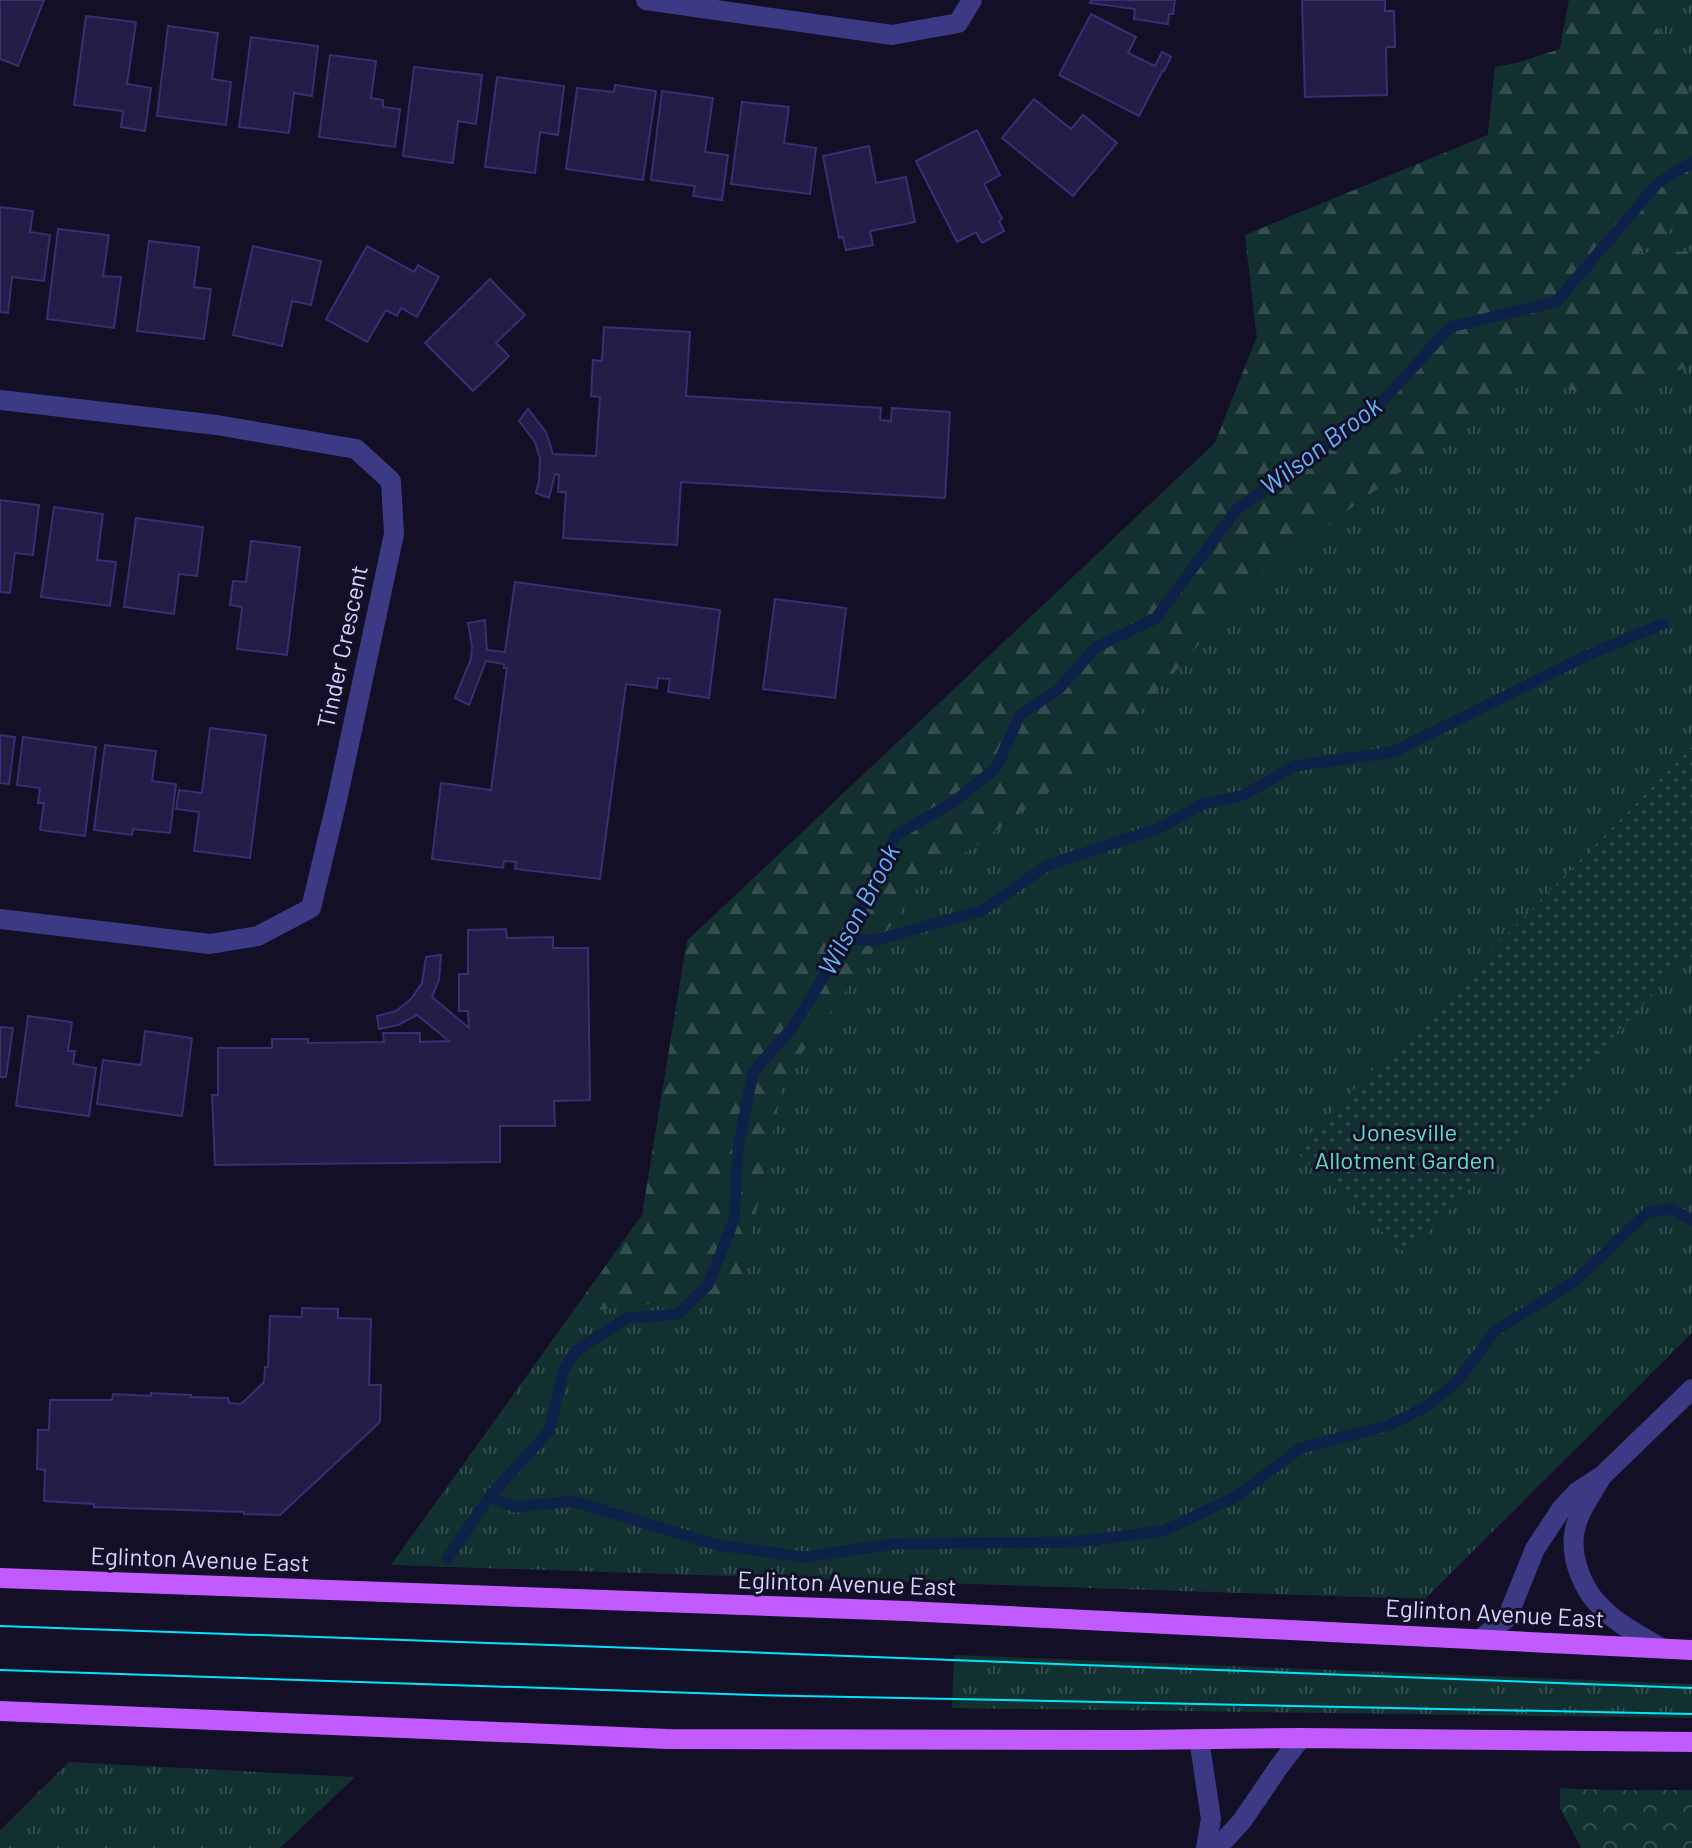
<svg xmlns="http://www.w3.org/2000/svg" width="1692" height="1848" font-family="Barlow,sans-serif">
  <defs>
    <pattern id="grass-tufts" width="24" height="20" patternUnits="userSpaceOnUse" patternTransform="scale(2)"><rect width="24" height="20" fill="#12302f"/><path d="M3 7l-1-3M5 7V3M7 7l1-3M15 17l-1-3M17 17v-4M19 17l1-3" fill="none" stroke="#344d4e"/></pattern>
    <pattern id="forest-firs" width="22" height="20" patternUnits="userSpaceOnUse" patternTransform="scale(2)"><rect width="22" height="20" fill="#12302f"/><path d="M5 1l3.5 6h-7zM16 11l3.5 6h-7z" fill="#344d4e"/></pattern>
    <pattern id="park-crowns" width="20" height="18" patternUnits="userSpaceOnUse" patternTransform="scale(2)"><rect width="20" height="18" fill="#12302f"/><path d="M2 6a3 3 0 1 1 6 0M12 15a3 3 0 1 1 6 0" fill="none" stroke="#344d4e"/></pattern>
    <pattern id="garden-dots" width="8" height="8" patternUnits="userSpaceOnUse" patternTransform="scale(2)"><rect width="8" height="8" fill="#12302f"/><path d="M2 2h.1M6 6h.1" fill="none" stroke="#344d4e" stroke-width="1.8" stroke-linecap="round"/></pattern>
  </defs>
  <rect width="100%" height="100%" fill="#130f26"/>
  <g fill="url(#grass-tufts)">
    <path d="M 1569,0 L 1692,0 L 1692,1333 L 1425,1599 L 391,1565 L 642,1215 L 687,941 L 1215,443 L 1257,337 L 1245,235 L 1488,135 L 1495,67 L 1517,63 L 1560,49 Z"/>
    <path d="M 954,1655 L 1692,1684 L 1692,1718 L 952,1708 Z"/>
    <path d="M 69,1762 L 354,1777 L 355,1777 L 280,1848 L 0,1848 L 0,1830 Z"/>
  </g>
  <path fill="url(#forest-firs)" d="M 1569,0 L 1644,0 L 1688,92 L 1692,91 L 1692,214 L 1638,253 L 1692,251 L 1692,364 L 1619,399 L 1524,381 L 1260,575 L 1105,751 L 917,888 L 784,1079 L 739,1294 L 572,1313 L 642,1215 L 687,941 L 1215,443 L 1257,337 L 1245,235 L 1488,135 L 1495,67 L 1517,63 L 1560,49 Z"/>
  <path fill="url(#park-crowns)" d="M 1560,1788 C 1604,1791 1648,1790 1692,1790 L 1692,1848 L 1581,1848 L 1560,1808 Z"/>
  <path fill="url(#garden-dots)" d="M 1692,747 L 1692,958 L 1689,956 L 1407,1255 L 1294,1150 Z"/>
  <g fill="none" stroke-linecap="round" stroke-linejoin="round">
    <g stroke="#0c2248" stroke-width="11">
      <path d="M 848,938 L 872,941 L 981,911 L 1048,865 L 1159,828 L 1203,804 L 1244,795 L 1294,766 L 1393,752 L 1590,654 L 1663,624"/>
      <path d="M 489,1497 L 516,1507 L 573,1501 L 717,1545 L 804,1557 L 894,1544 L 1073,1542 L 1163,1531 L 1235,1497 L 1301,1448 L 1390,1425 L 1427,1406 L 1456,1383 L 1495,1331 L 1575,1281 L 1648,1212 L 1671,1209 L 1692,1220"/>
      <path d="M 447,1559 L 489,1497 L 549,1431 L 564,1369 L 577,1350 L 627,1318 L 678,1314 L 708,1285 L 734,1220 L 738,1148 L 753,1072 L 792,1028 L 846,941 L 895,836 L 955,801 L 996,768 L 1020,715 L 1059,689 L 1096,647 L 1155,619 L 1236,510 L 1372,413 L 1450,327 L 1556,302 L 1658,183 L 1692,162"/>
    </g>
  </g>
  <g fill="#241b47" stroke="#3b2d73" stroke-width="2">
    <path d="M 0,0 L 44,0 L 18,66 L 0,59 Z"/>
    <path d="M 1091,0 L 1175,0 L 1173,14 L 1169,14 L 1168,24 L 1134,19 L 1135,9 L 1090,3 Z"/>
    <path d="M 1302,0 L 1385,0 L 1385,11 L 1394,11 L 1395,47 L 1386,47 L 1387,95 L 1305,97 Z"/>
    <path d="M 1091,14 L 1136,37 L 1128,53 L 1155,66 L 1162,52 L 1171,57 L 1164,71 L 1163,70 L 1139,116 L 1059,75 Z"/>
    <path d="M 86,16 L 136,22 L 127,84 L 151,88 L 145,131 L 121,127 L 123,111 L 74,105 Z"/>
    <path d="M 168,26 L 218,33 L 212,79 L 231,82 L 226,125 L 157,116 Z"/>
    <path d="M 251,37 L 318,46 L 312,96 L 294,93 L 289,133 L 239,127 Z"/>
    <path d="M 330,55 L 376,61 L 371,98 L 383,100 L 383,107 L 400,109 L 395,147 L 319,137 Z"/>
    <path d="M 414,67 L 482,75 L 476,124 L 458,121 L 453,163 L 403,156 Z"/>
    <path d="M 497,77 L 564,86 L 558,135 L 540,132 L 535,173 L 485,167 Z"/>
    <path d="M 615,85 L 656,91 L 643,180 L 566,169 L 577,88 L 614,92 Z"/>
    <path d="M 662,91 L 713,98 L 705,152 L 728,155 L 722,200 L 693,196 L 695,186 L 651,180 Z"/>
    <path d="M 1034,99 L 1071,129 L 1083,115 L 1117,143 L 1073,196 L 1002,138 Z"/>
    <path d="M 742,102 L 789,107 L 784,143 L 816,148 L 810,194 L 731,184 Z"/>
    <path d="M 977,130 L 1000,175 L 984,184 L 1002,219 L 999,221 L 1004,231 L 982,243 L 976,232 L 957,242 L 916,161 Z"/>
    <path d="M 869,146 L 876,183 L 906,177 L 915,222 L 870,231 L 873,245 L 846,250 L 843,237 L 839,238 L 823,156 Z"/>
    <path d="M 0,207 L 33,211 L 30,232 L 50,235 L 44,281 L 12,277 L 8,313 L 0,312 Z"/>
    <path d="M 58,229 L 109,235 L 103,276 L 121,277 L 114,328 L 47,319 Z"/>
    <path d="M 149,241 L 199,247 L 194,287 L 211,289 L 204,339 L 137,331 Z"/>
    <path d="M 253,246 L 321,261 L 311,305 L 292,301 L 282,346 L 233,335 Z"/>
    <path d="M 367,246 L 414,272 L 418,265 L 439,277 L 417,317 L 401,308 L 397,316 L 386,310 L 367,342 L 326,319 Z"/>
    <path d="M 490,279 L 525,315 L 496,343 L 509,356 L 473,391 L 425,343 Z"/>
    <path d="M 604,327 L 690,332 L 686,396 L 881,408 L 880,420 L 891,421 L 892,408 L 950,412 L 945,498 L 681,482 L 677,545 L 563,538 L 566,492 L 558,492 L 559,475 L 555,474 L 549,498 L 536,493 L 539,481 L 540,459 L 535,442 L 519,421 L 528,409 L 546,432 L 553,454 L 596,456 L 600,397 L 591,396 L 593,360 L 602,361 Z"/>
    <path d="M 0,500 L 39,505 L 33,555 L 15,553 L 10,593 L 0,592 Z"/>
    <path d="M 54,507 L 103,514 L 97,560 L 116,562 L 110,606 L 41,597 Z"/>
    <path d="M 136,518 L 203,527 L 197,576 L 179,574 L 174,614 L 124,607 Z"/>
    <path d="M 251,541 L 300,547 L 287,655 L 237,649 L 242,607 L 230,605 L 233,581 L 246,582 Z"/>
    <path d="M 515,582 L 720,610 L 709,698 L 668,692 L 670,679 L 658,678 L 657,688 L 626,684 L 600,879 L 515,869 L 516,862 L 504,861 L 503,868 L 432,859 L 441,783 L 491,790 L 507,668 L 504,668 L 504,664 L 486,661 L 469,705 L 455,698 L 471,659 L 472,646 L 468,623 L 485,620 L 487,650 L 505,652 Z"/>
    <path d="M 775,599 L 846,608 L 835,698 L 763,689 Z"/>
    <path d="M 210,728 L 266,735 L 250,858 L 194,851 L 199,812 L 176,809 L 179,790 L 202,793 Z"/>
    <path d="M 0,735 L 15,737 L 9,784 L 0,783 Z"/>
    <path d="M 23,737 L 96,747 L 85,836 L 40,830 L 44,803 L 38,803 L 40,788 L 17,785 Z"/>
    <path d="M 105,745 L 156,751 L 152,781 L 176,784 L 170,833 L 133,829 L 132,835 L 94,830 Z"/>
    <path d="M 506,929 L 507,938 L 553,937 L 553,948 L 588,948 L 590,1100 L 554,1101 L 555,1126 L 500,1126 L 500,1162 L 215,1165 L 212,1095 L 218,1095 L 218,1048 L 272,1048 L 272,1039 L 308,1039 L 308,1043 L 384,1042 L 383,1033 L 420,1033 L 420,1042 L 449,1041 L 417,1015 L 398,1025 L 379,1029 L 377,1016 L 396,1011 L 411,999 L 422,983 L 426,957 L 441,955 L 439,980 L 432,997 L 469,1028 L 468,1011 L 459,1011 L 459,974 L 468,974 L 468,930 Z"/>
    <path d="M 28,1016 L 72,1022 L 68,1051 L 75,1051 L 73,1064 L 96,1068 L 89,1116 L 16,1106 Z"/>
    <path d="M 0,1027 L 13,1028 L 6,1077 L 0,1077 Z"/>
    <path d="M 145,1031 L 192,1038 L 182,1116 L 97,1104 L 103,1060 L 141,1065 Z"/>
    <path d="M 302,1308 L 338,1309 L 338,1318 L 371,1319 L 369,1385 L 381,1385 L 380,1422 L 280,1515 L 244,1514 L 244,1512 L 94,1507 L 94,1504 L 44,1501 L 45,1470 L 37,1469 L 38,1430 L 49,1430 L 50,1400 L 112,1400 L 113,1394 L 151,1396 L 151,1393 L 191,1395 L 191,1397 L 228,1398 L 229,1403 L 241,1404 L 264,1382 L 265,1367 L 268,1367 L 270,1316 L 302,1317 Z"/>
  </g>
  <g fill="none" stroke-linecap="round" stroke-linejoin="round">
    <g stroke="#3d3a85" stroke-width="20">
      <path d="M 646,0 L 892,35 L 958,23 L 972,0"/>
      <path d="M 0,400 L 217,425 L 356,449 L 391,481 L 394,534 L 337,800 L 311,908 L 258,936 L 210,944 L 0,919"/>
      <path d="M 1601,1478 C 1591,1495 1576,1515 1574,1535 C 1571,1561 1584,1592 1603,1609 C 1619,1625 1641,1636 1661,1648"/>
      <path d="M 1479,1640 L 1507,1618 L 1535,1549 L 1562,1508 L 1577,1492 L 1603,1475 L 1692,1389"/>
      <path d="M 1199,1739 L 1211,1819 L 1206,1848"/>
      <path d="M 1217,1848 L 1242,1821 L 1278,1768 L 1301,1738"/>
    </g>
    <g stroke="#c25bff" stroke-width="20">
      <path d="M 0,1578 L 906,1611 L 1692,1650"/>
      <path d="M 0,1711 L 667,1739 L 1133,1740 L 1301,1738 L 1692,1742"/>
    </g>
    <g stroke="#00e5ff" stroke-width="2">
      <path d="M 0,1626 L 663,1649 L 1692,1688"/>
      <path d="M 0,1670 L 755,1695 L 1692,1714"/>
    </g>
  </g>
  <g text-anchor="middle" stroke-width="6" stroke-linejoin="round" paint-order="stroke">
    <g font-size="24" fill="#d9d4ff" stroke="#130f26">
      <text transform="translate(343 647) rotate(-78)" y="8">Tinder Crescent</text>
      <text transform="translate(200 1560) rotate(2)" y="8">Eglinton Avenue East</text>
      <text transform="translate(847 1584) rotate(2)" y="8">Eglinton Avenue East</text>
      <text transform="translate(1495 1614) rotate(3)" y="8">Eglinton Avenue East</text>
    </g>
    <g font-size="24" fill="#5fe0c0" stroke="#130f26">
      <text x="1405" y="1141">Jonesville<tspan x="1405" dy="28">Allotment Garden</tspan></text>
    </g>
    <g font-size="26" font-style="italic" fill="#62b6ff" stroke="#130f26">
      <text transform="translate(1321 446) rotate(-37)" y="9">Wilson Brook</text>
      <text transform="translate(859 910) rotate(-62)" y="9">Wilson Brook</text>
    </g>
  </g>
</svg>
